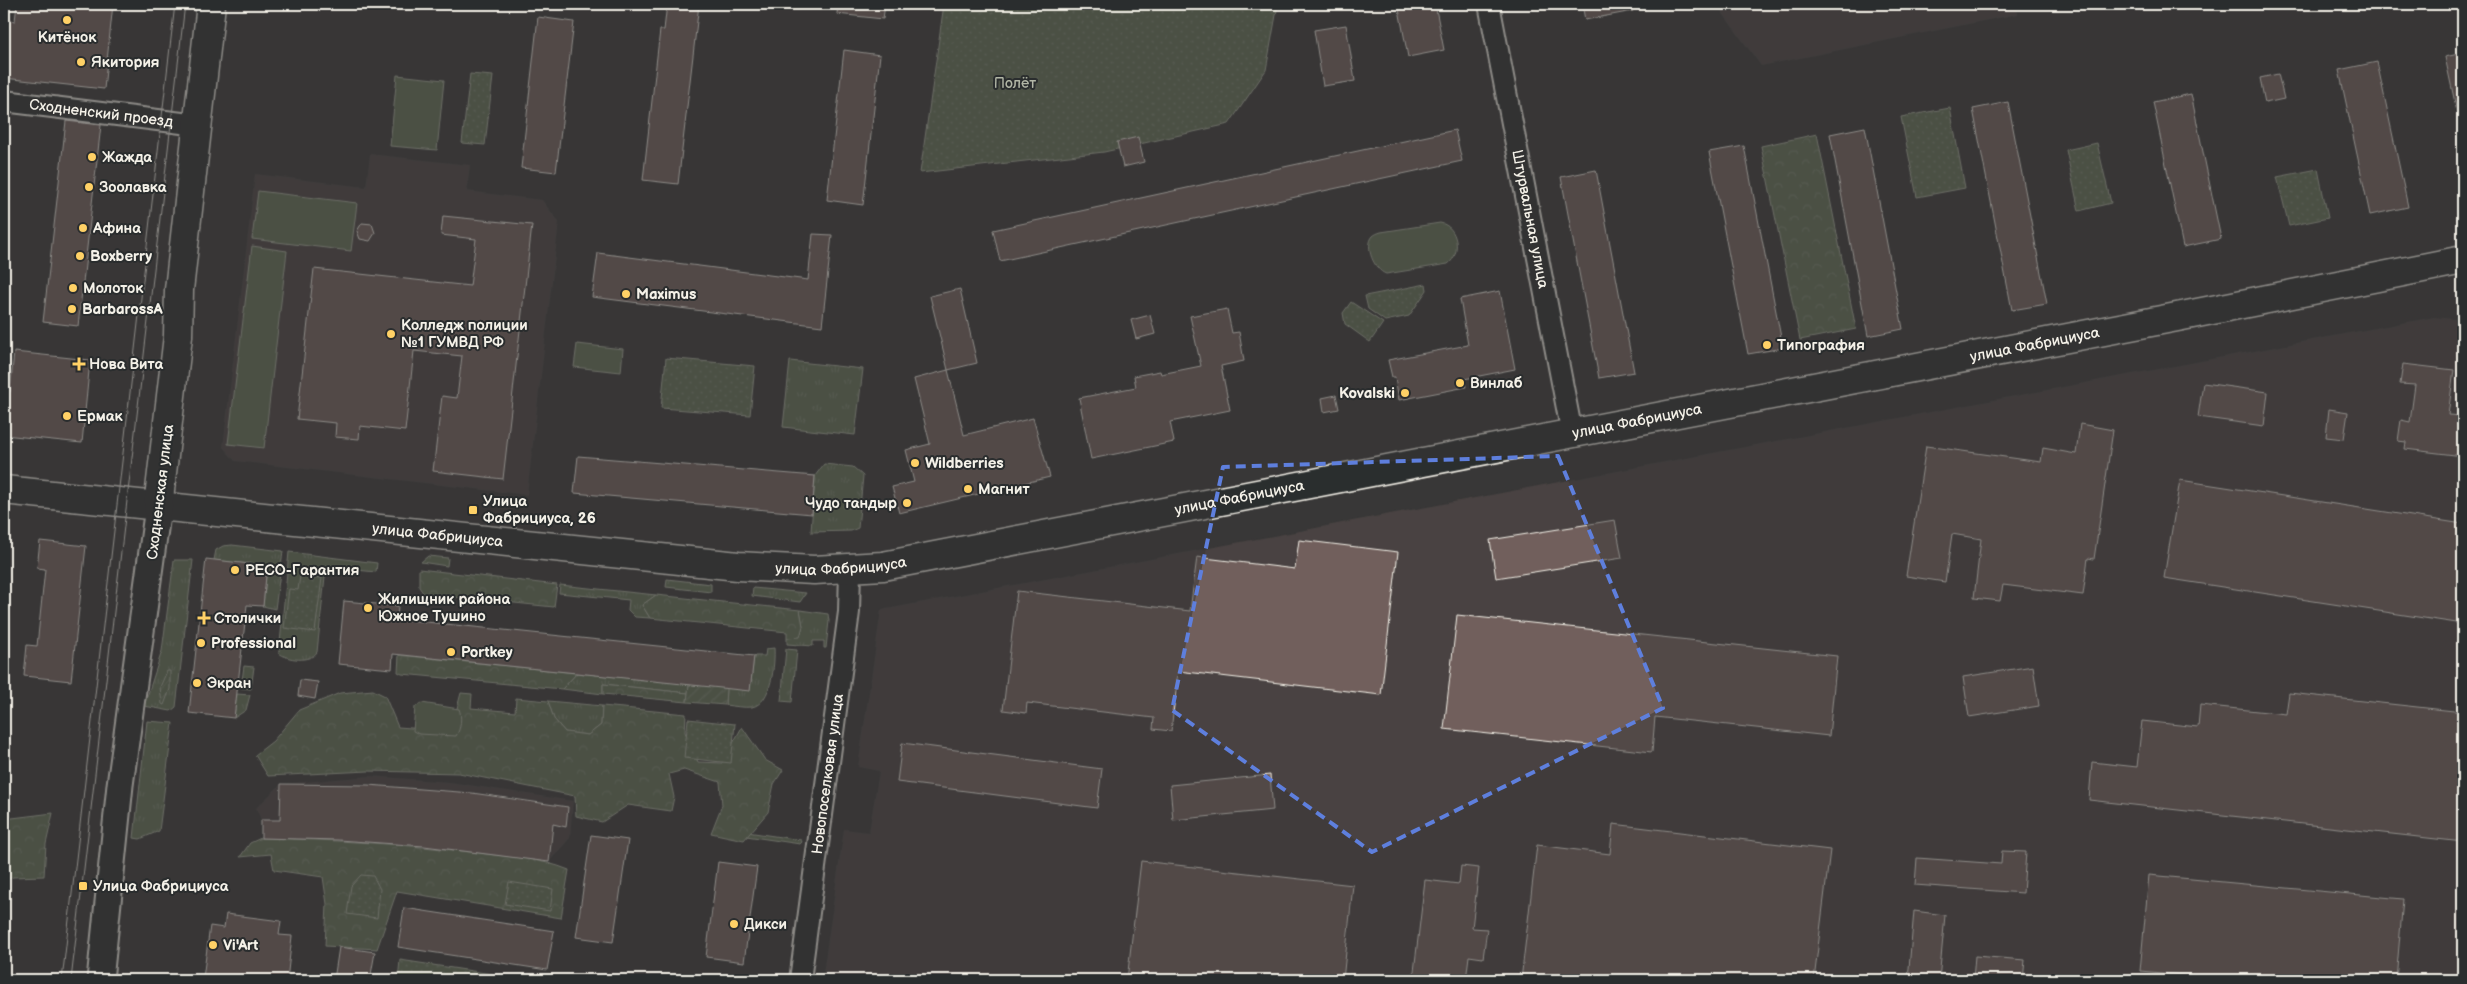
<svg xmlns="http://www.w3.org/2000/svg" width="2467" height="984" font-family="'Balsamiq Sans',sans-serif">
  <defs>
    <pattern id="grass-tufts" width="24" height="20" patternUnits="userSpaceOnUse" patternTransform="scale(1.25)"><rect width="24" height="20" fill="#626f56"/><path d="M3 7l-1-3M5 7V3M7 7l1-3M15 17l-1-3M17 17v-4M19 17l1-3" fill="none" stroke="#79846e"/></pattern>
    <pattern id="forest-crowns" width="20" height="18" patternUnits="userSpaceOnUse" patternTransform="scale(1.25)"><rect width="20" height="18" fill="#626f56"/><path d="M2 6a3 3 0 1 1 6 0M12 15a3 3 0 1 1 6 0" fill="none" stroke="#79846e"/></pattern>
    <pattern id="park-dots" width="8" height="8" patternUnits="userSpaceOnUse" patternTransform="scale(1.25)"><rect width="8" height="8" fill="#626f56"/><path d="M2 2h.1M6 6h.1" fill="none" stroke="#79846e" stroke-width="1.8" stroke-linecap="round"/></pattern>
    <pattern id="garden-furrows" width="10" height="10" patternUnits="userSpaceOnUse" patternTransform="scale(1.25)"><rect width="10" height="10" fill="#626f56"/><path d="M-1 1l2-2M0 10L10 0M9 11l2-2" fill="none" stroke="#79846e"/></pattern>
  </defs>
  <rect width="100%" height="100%" fill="#383737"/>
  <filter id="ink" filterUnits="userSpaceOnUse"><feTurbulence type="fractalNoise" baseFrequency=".02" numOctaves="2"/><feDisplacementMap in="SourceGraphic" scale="10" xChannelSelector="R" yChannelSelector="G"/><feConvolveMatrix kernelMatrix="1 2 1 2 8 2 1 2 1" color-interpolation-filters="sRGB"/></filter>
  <g filter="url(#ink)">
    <g fill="#494342">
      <path d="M 1716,4 L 2016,4 L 2018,14 L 1761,66 Z"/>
      <path d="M 370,154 L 470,165 L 467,191 L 542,200 L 559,222 L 527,495 L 235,461 L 223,447 L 255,174 L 366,187 Z"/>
      <path d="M 2434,317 L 2463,320 L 2463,980 L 822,980 L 844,829 L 869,832 L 879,771 L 858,767 L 881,610 Z"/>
      <path d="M 370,776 L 450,782 L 573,801 L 570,838 L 549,862 L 424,846 L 338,840 L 261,838 L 261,820 L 256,808 L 281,784 Z"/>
    </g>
    <g fill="url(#grass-tufts)" stroke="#abb09f">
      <path d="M 790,361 L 863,369 L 855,435 L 783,427 Z"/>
      <path d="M 824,464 L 853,467 L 863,476 L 858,528 L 851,531 L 811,532 L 815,476 Z"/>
      <path d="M 232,545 L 283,551 L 275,609 L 263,606 L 267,566 L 214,560 L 216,550 L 223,546 Z"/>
      <path d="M 289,552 L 377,563 L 376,572 L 326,567 L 317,652 C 310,663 287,660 279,653 Z"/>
      <path d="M 428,556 L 448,558 L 447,566 L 421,562 Z"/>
      <path d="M 174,560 L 193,560 L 176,707 L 171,711 L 144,706 L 162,651 Z"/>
      <path d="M 667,579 L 711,584 L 711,592 L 666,587 Z"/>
      <path d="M 560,585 L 656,595 L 642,605 L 650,618 L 635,617 L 628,610 L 629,600 L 559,593 Z"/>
      <path d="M 753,588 L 806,593 L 800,602 L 752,596 Z"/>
      <path d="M 800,610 L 828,614 L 829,621 L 826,648 L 824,648 L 824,641 L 813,641 L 813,646 L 787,644 L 787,638 L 800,636 L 803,626 Z"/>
      <path d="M 774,648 C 775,663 772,703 752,707 C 744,708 733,706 725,705 L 726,688 L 750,690 L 754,656 L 765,656 L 766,649 Z"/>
      <path d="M 244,666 L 254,667 L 251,689 L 241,688 Z"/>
      <path d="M 577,673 L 689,684 L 688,693 L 603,684 L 603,694 L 562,689 Z"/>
      <path d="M 237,694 L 250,695 L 246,710 L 234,718 Z"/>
      <path d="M 548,701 L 602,706 L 601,725 L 588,735 L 565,732 L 554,719 Z"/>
      <path d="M 147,721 L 173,723 L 159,831 L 140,839 L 134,838 Z"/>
      <path d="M 727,829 L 801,840 L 802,842 L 800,844 L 726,833 Z"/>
    </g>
    <g fill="url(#forest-crowns)" stroke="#abb09f">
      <path d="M 1817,134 L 1856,329 L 1800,340 L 1761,146 Z"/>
      <path d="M 419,569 L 557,585 L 554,607 L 424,594 L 419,587 Z"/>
      <path d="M 656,595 L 800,610 L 803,626 L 800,637 L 787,638 L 787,632 L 650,618 L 642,605 Z"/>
      <path d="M 786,649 L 797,650 L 792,702 L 781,701 Z"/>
      <path d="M 399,655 L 577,673 L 562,689 L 402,674 L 398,672 Z"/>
      <path d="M 603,684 L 688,693 L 687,702 L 603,694 Z"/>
      <path d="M 373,690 L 385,696 L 398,727 L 451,731 L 461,693 L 472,694 L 471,708 L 515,712 L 516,698 L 548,701 L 554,719 L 565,732 L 588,735 L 601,725 L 602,706 L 686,714 L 685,732 L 698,762 L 722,763 L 742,727 L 765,760 L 783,770 L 774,784 L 768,812 L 744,840 L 711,833 L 722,805 L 720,782 L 684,770 L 669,774 L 674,797 L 671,811 L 628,805 L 602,822 L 576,816 L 575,796 L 459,773 L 368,771 L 268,776 L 255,755 L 273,741 L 299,710 L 340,693 Z"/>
      <path d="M 53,813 L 46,844 L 44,876 L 13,877 L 4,881 L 4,819 Z"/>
      <path d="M 261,838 C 334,840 406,844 479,853 C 509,857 540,858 569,870 L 561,918 L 397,891 L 377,949 L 325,946 L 327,904 L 323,877 L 274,870 L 271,854 L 240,857 L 250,843 Z"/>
    </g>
    <g fill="url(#park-dots)" stroke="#abb09f">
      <path d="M 944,4 L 1278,4 L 1266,70 L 1229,124 L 1104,152 L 920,173 Z"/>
      <path d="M 470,74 L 493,76 L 485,145 L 462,143 Z"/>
      <path d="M 1950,108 L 1965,188 L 1917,197 L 1901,117 Z"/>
      <path d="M 2097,143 L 2111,203 L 2079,211 L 2066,150 Z"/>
      <path d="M 2318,169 L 2328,218 L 2289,226 L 2277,177 Z"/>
      <path d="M 1426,284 L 1427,290 L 1409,316 L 1385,321 L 1368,309 L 1365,296 Z"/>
      <path d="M 1351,302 L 1383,323 L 1370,342 L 1345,324 L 1343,313 Z"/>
      <path d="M 666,358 L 755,366 L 750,415 L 661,408 Z"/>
      <path d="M 300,576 L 322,578 L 315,632 L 284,628 L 289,589 L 298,590 Z"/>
      <path d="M 688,719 L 735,724 L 731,763 L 684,758 Z"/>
      <path d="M 361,875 L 373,876 L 380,889 L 377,918 L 347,914 L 351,886 Z"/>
      <path d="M 509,882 L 553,889 L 550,911 L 505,904 Z"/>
      <path d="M 400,960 L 531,980 L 398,980 Z"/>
    </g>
    <g fill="url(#garden-furrows)" stroke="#abb09f">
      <path d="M 167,671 L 170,671 L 170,689 L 164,705 L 162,704 L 160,687 Z"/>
      <path d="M 689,684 L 726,688 L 725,705 L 687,702 Z"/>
    </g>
    <g fill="#626f56" stroke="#abb09f">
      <path d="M 397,75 L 444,80 L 437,150 L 390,146 Z"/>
      <path d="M 258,191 L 357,203 L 351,251 L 252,239 Z"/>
      <path d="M 1440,223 C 1458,226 1462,254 1448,264 L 1386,274 C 1374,270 1364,246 1373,236 C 1375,234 1378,233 1381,232 Z"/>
      <path d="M 252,246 L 287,251 L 264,448 L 228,444 Z"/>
      <path d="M 577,344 L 623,349 L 621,372 L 574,367 Z"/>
      <path d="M 422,703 L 459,709 C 462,716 461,729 456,736 L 419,734 L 413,731 L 415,707 Z"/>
    </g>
    <g fill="#715f5c" stroke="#f4f1e8">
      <path d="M 17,4 L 113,4 L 104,89 L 4,78 L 4,19 L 15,21 Z"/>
      <path d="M 667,4 L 699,4 L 678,184 L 643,180 L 660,30 L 664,30 Z"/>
      <path d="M 838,4 L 885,4 L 883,19 L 837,14 Z"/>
      <path d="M 1398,4 L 1435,4 L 1444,50 L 1408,57 Z"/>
      <path d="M 1582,4 L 1632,4 L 1633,11 L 1585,20 Z"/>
      <path d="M 538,17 L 574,22 L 556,172 L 521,168 Z"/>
      <path d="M 1346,25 L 1355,81 L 1323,86 L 1314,30 Z"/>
      <path d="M 844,50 L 880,55 L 863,205 L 827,200 Z"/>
      <path d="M 2463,53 L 2463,111 L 2457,112 L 2445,57 Z"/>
      <path d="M 2377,62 L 2408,207 L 2370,215 L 2339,70 Z"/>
      <path d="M 2278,74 L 2284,99 L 2265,103 L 2260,78 Z"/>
      <path d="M 2191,94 L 2221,239 L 2183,247 L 2153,102 Z"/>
      <path d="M 2008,102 L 2047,304 L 2012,310 L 1973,109 Z"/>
      <path d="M 66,121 L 101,125 L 78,326 L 43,322 Z"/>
      <path d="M 1865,127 L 1903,329 L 1868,336 L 1830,134 Z"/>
      <path d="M 1455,130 L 1462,161 L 1000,261 L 993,230 Z"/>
      <path d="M 1138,137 L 1144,162 L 1123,167 L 1117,142 Z"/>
      <path d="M 1744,146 L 1783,348 L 1748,354 L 1709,152 Z"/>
      <path d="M 1596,170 L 1634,372 L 1599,378 L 1561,177 Z"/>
      <path d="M 443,216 L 532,225 L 503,479 L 433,471 L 442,396 L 457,398 L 462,356 L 414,351 L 405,431 L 360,426 L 359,439 L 335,437 L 336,423 L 297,419 L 314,269 L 470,286 L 476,239 L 441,235 Z"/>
      <path d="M 362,223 L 372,224 L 375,233 L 370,241 L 360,239 L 357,231 Z"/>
      <path d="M 813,234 L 832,235 L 822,326 L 592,297 L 598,253 L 808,280 Z"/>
      <path d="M 960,289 L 977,363 L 948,370 L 930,296 Z"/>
      <path d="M 1500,291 L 1515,369 L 1464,379 L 1466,387 L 1399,400 L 1395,377 L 1392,377 L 1388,360 L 1468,345 L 1460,299 Z"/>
      <path d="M 1227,309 L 1232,333 L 1239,332 L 1244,361 L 1221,366 L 1230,410 L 1170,422 L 1174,442 L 1091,459 L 1079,398 L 1136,387 L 1134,376 L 1160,371 L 1161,374 L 1201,366 L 1190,316 Z"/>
      <path d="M 1150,315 L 1155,334 L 1136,339 L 1131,320 Z"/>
      <path d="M 14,352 L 90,360 L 82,443 L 4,435 L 4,392 L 10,392 Z"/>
      <path d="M 2403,364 L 2454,370 L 2448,415 L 2463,416 L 2463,456 L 2405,449 L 2406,442 L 2398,441 L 2401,420 L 2410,422 L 2415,385 L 2400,384 Z"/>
      <path d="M 948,370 L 964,435 L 1033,418 L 1050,477 L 899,513 L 892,487 L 914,482 L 906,450 L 930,444 L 914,379 Z"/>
      <path d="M 2203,383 L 2268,392 L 2264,426 L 2198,417 Z"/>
      <path d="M 1336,395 L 1339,409 L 1324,412 L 1322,398 Z"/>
      <path d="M 2329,409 L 2348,412 L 2344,439 L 2326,437 Z"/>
      <path d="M 2080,424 L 2113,430 L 2094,559 L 2088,558 L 2083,595 L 2003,585 L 2000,601 L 1974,598 L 1981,539 L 1952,534 L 1945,582 L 1906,576 L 1926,446 L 2041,462 L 2043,448 L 2076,454 Z"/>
      <path d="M 578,456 L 815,476 L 812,514 L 574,493 Z"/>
      <path d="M 2180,480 L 2463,524 L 2463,624 L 2164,578 Z"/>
      <path d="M 1615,520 L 1622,558 L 1496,578 L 1490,540 Z"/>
      <path d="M 1299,540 L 1398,552 L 1381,695 L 1178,671 L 1171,731 L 1153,729 L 1154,718 L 1027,703 L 1026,713 L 1003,710 L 1017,591 L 1190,611 L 1197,557 L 1295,569 Z"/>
      <path d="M 40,541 L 86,546 L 71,681 L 24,676 L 27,645 L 37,646 L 45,569 L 37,568 Z"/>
      <path d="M 206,559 L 267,566 L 263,606 L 247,605 L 234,718 L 189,713 Z"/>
      <path d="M 344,601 L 398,606 L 397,619 L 754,656 L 750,691 L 393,654 L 392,669 L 338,664 Z"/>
      <path d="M 1457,615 L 1837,656 L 1829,736 L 1655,717 L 1652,752 L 1444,729 Z"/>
      <path d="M 2033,666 L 2039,706 L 1969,717 L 1963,677 Z"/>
      <path d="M 300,680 L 318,682 L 315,699 L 298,696 Z"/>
      <path d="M 2289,693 L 2463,712 L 2463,842 L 2089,800 L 2092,762 L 2137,767 L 2142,721 L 2198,727 L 2200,705 L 2286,714 Z"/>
      <path d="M 902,743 L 1102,769 L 1097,808 L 897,782 Z"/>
      <path d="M 1270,775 L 1273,810 L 1173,820 L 1170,785 Z"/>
      <path d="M 281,784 L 368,785 L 472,793 L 568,807 L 566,827 L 553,824 L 549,862 L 424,846 L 338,840 L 261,838 L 261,820 L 280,820 Z"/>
      <path d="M 1613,824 L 1830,850 L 1814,980 L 1521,980 L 1537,845 L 1610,854 Z"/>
      <path d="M 591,835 L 628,840 L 613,942 L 576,937 Z"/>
      <path d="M 2002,851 L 2026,852 L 2023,893 L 1915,885 L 1917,858 L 2001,864 Z"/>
      <path d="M 1141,861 L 1353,885 L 1343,980 L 1127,980 Z"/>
      <path d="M 718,862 L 757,867 L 744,962 L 706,957 Z"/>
      <path d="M 1461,866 L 1479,868 L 1472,928 L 1487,929 L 1483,958 L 1469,956 L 1466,980 L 1413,980 L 1425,880 L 1459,884 Z"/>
      <path d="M 2149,875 L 2403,899 L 2396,980 L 2238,980 L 2140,971 Z"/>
      <path d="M 404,908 L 554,931 L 547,970 L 398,947 Z"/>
      <path d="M 1914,911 L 1945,915 L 1939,980 L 1908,980 Z"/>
      <path d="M 226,914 L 281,921 L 279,935 L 292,936 L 287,980 L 203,978 L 210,926 L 224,928 Z"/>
      <path d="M 339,947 L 375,952 L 370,980 L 334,980 Z"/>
      <path d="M 1975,956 L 2025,960 L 2023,980 L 1973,980 Z"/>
    </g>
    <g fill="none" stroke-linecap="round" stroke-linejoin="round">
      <g stroke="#f4f1e8" stroke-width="24">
        <g id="minor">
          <path id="s1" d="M 1489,4 L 1572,434"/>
          <path id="s2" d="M 4,101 L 198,125"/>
          <path id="s3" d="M 800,980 L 849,612 L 850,569"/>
        </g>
      </g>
      <g stroke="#f4f1e8" stroke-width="29">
        <path id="tertiary" d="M 100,980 L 120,785 L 158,507"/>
      </g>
      <g stroke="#f4f1e8" stroke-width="31">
        <g id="secondary">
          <path id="s4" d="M 4,490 L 738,566 L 814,570 L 883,566 L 2177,317 L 2463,260"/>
          <path d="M 158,507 L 178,336 L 179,290 L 211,4"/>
        </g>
      </g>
      <use href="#minor" stroke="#2a2d2e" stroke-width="20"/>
      <use href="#tertiary" stroke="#2a2d2e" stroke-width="25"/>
      <use href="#secondary" stroke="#2a2d2e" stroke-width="28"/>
      <g stroke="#f4f1e8" stroke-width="1">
        <path d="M 62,980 L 175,4"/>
        <path d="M 71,980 L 185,4"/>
      </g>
    </g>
  </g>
  <path d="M0 0H2467V984H0ZM 1558,456 L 1663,708 L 1372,852 L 1172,710 L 1223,467 Z" fill="#383737" fill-opacity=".55" fill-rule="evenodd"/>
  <path fill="none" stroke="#5e7fdd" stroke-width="4" stroke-dasharray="10 6" stroke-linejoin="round" d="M 1558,456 L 1663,708 L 1372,852 L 1172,710 L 1223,467 Z"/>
  <g fill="#ffd166" stroke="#2a2d2e" stroke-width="2">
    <circle cx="67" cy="20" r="5"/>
    <circle cx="81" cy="62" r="5"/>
    <circle cx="92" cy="157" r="5"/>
    <circle cx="89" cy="187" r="5"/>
    <circle cx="83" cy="228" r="5"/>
    <circle cx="80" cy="256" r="5"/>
    <circle cx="73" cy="288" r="5"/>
    <circle cx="626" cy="294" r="5"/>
    <circle cx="72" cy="309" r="5"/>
    <circle cx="391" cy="334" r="5"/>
    <circle cx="1767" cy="345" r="5"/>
    <path d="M76.5 356.5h5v5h5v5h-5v5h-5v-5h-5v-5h5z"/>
    <circle cx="1460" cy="383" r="5"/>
    <circle cx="1405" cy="393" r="5"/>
    <circle cx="67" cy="416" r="5"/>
    <circle cx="915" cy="463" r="5"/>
    <circle cx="968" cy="489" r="5"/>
    <circle cx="907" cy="503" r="5"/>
    <rect x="468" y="505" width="10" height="10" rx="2.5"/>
    <circle cx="235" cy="570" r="5"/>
    <circle cx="368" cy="608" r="5"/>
    <path d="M201.5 610.5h5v5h5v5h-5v5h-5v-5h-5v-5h5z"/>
    <circle cx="201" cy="643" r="5"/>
    <circle cx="451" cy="652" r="5"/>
    <circle cx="197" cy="683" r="5"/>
    <rect x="78" y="881" width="10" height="10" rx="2.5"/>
    <circle cx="734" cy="924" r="5"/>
    <circle cx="213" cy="945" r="5"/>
  </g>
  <g text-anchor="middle" stroke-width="4" stroke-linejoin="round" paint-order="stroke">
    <g font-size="15" font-weight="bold" fill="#f4f1e8" stroke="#2a2d2e" text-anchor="start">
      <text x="67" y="42" text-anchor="middle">Китёнок</text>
      <text x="91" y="67">Якитория</text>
      <text x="102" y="162">Жажда</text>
      <text x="99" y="192">Зоолавка</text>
      <text x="93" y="233">Афина</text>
      <text x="90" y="261">Boxberry</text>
      <text x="83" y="293">Молоток</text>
      <text x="636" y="299">Maximus</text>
      <text x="82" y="314">BarbarossA</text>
      <text x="401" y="330">Колледж полиции<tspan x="401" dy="17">№1 ГУМВД РФ</tspan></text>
      <text x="1777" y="350">Типография</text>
      <text x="89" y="369">Нова Вита</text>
      <text x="1470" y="388">Винлаб</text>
      <text x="1395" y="398" text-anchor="end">Kovalski</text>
      <text x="77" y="421">Ермак</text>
      <text x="925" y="468">Wildberries</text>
      <text x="978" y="494">Магнит</text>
      <text x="483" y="506">Улица<tspan x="483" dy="17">Фабрициуса, 26</tspan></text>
      <text x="897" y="508" text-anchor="end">Чудо тандыр</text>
      <text x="245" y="575">РЕСО-Гарантия</text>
      <text x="378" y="604">Жилищник района<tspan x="378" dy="17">Южное Тушино</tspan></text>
      <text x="214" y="623">Столички</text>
      <text x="211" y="648">Professional</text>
      <text x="461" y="657">Portkey</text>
      <text x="207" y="688">Экран</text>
      <text x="93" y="891">Улица Фабрициуса</text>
      <text x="744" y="929">Дикси</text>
      <text x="223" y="950">Vi'Art</text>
    </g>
    <g font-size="15" fill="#b2b6a6" stroke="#2a2d2e">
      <text x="1015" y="88">Полёт</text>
    </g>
    <g font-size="15" fill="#f4f1e8" stroke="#2a2d2e">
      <text dy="5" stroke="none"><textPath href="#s2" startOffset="98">Сходненский проезд</textPath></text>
      <text dy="5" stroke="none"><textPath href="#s1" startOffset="219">Штурвальная улица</textPath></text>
      <text dy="5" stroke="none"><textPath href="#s4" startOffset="2056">улица Фабрициуса</textPath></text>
      <text dy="5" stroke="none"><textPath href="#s4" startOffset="1651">улица Фабрициуса</textPath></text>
      <text transform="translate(160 492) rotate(-83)" y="5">Сходненская улица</text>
      <text dy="5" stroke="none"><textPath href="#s4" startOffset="1246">улица Фабрициуса</textPath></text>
      <text dy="5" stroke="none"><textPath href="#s4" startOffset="436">улица Фабрициуса</textPath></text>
      <text dy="5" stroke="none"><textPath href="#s4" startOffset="841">улица Фабрициуса</textPath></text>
      <text dy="5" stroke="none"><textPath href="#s3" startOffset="208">Новопоселковая улица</textPath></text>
    </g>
  </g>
  <rect width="2467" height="984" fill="none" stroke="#2a2d2e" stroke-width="20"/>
  <rect x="10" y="10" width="2447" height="964" fill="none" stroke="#f4f1e8" stroke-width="2" filter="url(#ink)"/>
</svg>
